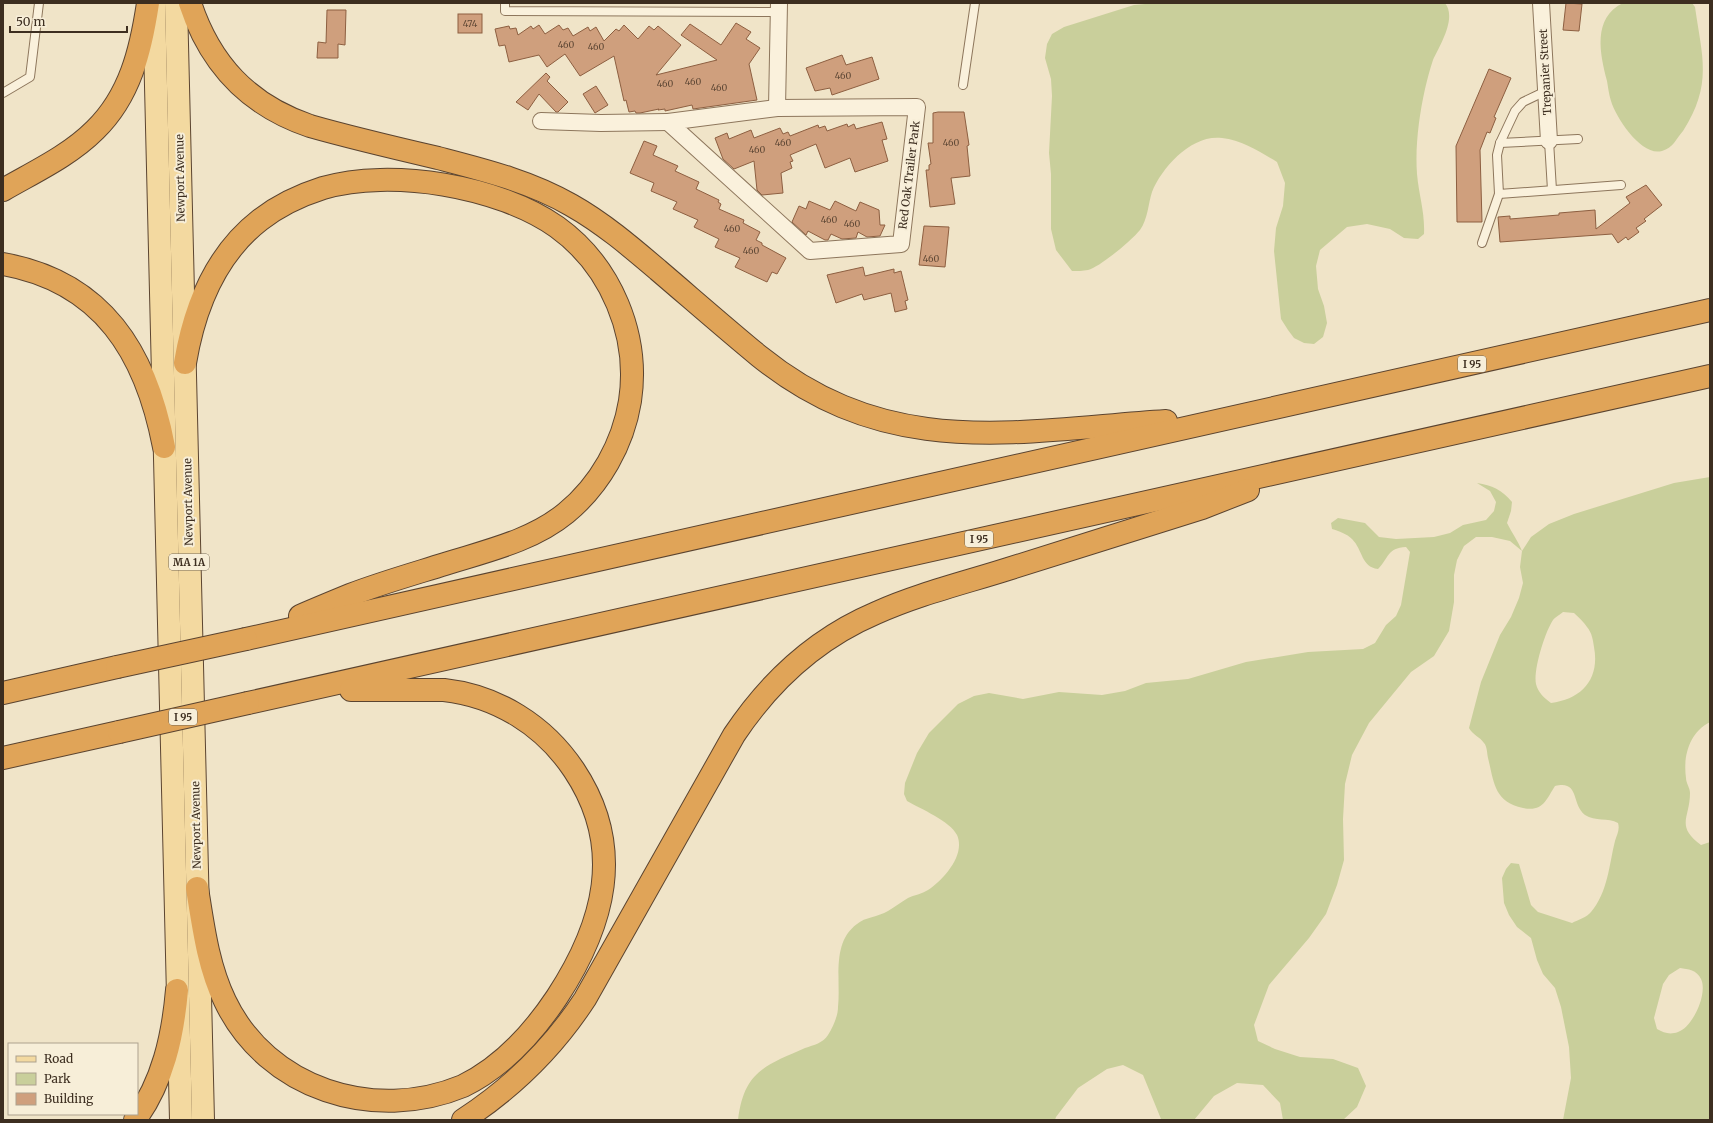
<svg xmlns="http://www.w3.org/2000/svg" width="1713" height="1123" font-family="Merriweather,serif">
  <rect width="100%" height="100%" fill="#f0e4c8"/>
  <g fill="#c9cf9b" fill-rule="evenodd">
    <path d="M 1156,3 L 1445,3 C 1457,18 1440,45 1433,60 C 1430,69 1427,80 1425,89 C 1419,116 1415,147 1417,174 C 1419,196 1425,212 1424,234 L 1418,239 L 1404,238 L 1390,229 L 1367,224 L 1347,227 L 1320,250 L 1316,266 L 1318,289 L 1324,306 L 1327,323 L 1323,337 L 1314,344 L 1304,343 L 1294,338 L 1288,330 L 1281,319 L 1274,251 L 1276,228 L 1283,206 L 1285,183 L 1277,162 C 1260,152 1242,140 1222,138 C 1192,134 1162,167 1152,192 C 1148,204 1148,219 1140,230 C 1132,240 1100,267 1088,270 C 1083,271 1077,271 1072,271 L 1056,250 L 1051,229 L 1051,174 L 1049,153 L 1052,96 L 1051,79 L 1045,58 L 1047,44 L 1052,34 L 1064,27 L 1134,5 Z"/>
    <path d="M 1623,3 L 1692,3 L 1695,7 C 1702,57 1713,84 1683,131 C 1676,139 1673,148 1662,151 C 1642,157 1616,118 1611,101 C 1609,95 1608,87 1607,81 C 1600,54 1592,18 1623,3 Z"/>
    <path d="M 1710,477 L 1710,722 C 1689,733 1683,756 1686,778 C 1686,783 1690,788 1690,793 C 1690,818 1675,826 1701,845 L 1710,842 L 1710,1120 L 1563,1120 L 1571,1078 L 1569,1047 L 1561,1007 L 1555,988 L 1543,974 L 1537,960 L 1531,938 L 1517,927 L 1509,915 L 1504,903 L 1502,878 L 1506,869 L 1511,863 L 1519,864 L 1531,905 L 1538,912 L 1572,923 C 1578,920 1587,917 1591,912 C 1608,892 1609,865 1615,841 C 1617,834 1620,830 1618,823 C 1608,817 1595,822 1585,815 C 1571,804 1580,780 1555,786 C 1546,800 1543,812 1523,808 C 1494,802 1494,782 1488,758 C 1487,753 1487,746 1484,743 C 1480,737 1473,735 1469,728 L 1481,682 L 1500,635 L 1511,617 L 1519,598 L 1523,583 L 1520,567 L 1522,551 L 1510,541 L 1492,537 L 1476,537 L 1464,546 L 1457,560 L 1454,575 L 1454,602 L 1449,631 L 1434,656 L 1411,672 L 1369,723 L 1352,755 L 1345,784 L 1343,819 L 1344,860 L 1337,885 L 1326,914 L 1309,938 L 1269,985 L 1254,1025 L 1258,1041 L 1275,1049 L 1300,1057 L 1333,1059 L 1358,1068 L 1366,1086 L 1357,1107 L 1343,1120 L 1283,1120 L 1280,1103 L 1263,1085 L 1237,1083 L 1214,1096 L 1194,1120 L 1162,1120 L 1161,1119 L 1143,1075 L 1123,1065 L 1107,1069 L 1078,1088 L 1056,1117 L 1055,1120 L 738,1120 C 744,1072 764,1066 805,1048 C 814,1045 823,1043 828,1035 C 833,1027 838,1016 838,1007 C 841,980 831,943 857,924 C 865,917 878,917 888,911 C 895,907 901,902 908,898 C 914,895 922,894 928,890 C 943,880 966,855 957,835 C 950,821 921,809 907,801 L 904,794 L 905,783 L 917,753 L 929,733 L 958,704 L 974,696 L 989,693 L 1023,699 L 1059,692 L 1102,695 L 1125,691 L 1146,683 L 1188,679 L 1246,662 L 1308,652 L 1363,649 L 1375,643 L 1386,625 L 1396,616 L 1401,605 L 1410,552 L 1406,547 C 1387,548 1389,558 1378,569 C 1361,567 1363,550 1352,539 C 1347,534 1339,531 1332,529 L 1331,523 L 1338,518 L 1365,523 L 1379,537 L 1396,539 L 1434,537 L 1450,533 L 1463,525 L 1486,520 L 1494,511 L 1496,502 L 1490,491 L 1477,483 C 1492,485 1502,490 1512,502 L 1511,511 L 1507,523 C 1512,533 1518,541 1522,551 L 1531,537 L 1549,524 L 1574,514 L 1674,483 ZM 1563,612 L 1574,613 C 1579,618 1584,622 1587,627 C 1592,633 1593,640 1594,647 C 1600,679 1582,699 1551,703 C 1544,698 1538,692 1536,684 C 1533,670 1545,632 1553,620 C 1555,617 1560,615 1563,612 ZM 1680,968 C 1688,969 1697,970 1701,979 C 1708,993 1693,1027 1678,1032 C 1670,1035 1664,1033 1657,1029 L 1654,1018 L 1663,984 L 1669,975 Z"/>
  </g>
  <g fill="#cf9f7d" stroke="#8d5f41">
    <path d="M 1566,3 L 1582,4 L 1579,31 L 1563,30 Z"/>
    <path d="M 327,10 L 346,10 L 345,45 L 338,44 L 338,58 L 317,58 L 318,42 L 326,43 Z"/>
    <rect x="458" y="14" width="24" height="19"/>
    <path d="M 736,23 L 751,32 L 746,39 L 760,48 L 749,64 L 757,100 L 693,109 L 692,105 L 665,111 L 665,109 L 658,110 L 659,109 L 640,113 L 636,113 L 635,111 L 629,112 L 626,100 L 624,101 L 614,56 L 580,76 L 565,54 L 547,67 L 539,55 L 509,62 L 505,45 L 499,46 L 495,29 L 509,26 L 510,29 L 516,28 L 518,35 L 531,26 L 533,29 L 539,25 L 545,34 L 559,25 L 563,30 L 568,28 L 573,36 L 588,27 L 590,31 L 596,27 L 604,41 L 616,29 L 619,31 L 624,25 L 638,39 L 649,26 L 654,30 L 658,26 L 681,45 L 656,75 L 717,60 L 681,35 L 690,24 L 721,45 Z"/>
    <path d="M 842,55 L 846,65 L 872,57 L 879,79 L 832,95 L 830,88 L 815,91 L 806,68 Z"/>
    <path d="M 1489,69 L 1511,78 L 1494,117 L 1496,118 L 1490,133 L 1487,132 L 1480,150 L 1482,222 L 1457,222 L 1456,146 Z"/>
    <path d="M 546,73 L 550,77 L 547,81 L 568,102 L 558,112 L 556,112 L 539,94 L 528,110 L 516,102 Z"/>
    <path d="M 596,86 L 608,105 L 595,113 L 583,94 Z"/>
    <path d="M 938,112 L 964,112 L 969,145 L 967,146 L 970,176 L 951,178 L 955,204 L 930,207 L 926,170 L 929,170 L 929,165 L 931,164 L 928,143 L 933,143 L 933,113 Z"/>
    <path d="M 882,122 L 887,139 L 882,140 L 888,161 L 855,172 L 850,158 L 825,168 L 816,144 L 790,155 L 793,161 L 790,162 L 792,168 L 781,173 L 783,193 L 762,195 L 757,190 L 754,161 L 734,169 L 723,159 L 715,138 L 727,133 L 729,139 L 751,130 L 754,138 L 780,128 L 783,134 L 788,132 L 790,136 L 818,125 L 819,128 L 825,126 L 827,131 L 847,124 L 848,127 L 854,124 L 856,129 Z"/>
    <path d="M 644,141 L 657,146 L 653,155 L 678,166 L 675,171 L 699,182 L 696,189 L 719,200 L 718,202 L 721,204 L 719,209 L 744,220 L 743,223 L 760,232 L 756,240 L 762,243 L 762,245 L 786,258 L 777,274 L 772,272 L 767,282 L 735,267 L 740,258 L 715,247 L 719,239 L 694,227 L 698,220 L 673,209 L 677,202 L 651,191 L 654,183 L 630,173 Z"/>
    <path d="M 1646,185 L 1662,205 L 1644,219 L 1646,221 L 1636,228 L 1639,232 L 1628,240 L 1626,237 L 1618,243 L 1612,234 L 1500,242 L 1498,217 L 1510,216 L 1510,219 L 1559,215 L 1559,213 L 1595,210 L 1596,229 L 1630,203 L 1626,197 Z"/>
    <path d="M 809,201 L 830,210 L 835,201 L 856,211 L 860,202 L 879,210 L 880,225 L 885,225 L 880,236 L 867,237 L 858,232 L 856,238 L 842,239 L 831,234 L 828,240 L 825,240 L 808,231 L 806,235 L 792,222 L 799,206 L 806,209 Z"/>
    <path d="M 924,226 L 949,227 L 945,267 L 919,265 Z"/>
    <path d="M 863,267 L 865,276 L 894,269 L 894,273 L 901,271 L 908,300 L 905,301 L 907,309 L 895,312 L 891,293 L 864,300 L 862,294 L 836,303 L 827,275 Z"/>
  </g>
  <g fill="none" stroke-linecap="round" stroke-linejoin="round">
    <g stroke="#8d765c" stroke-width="10">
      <g id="service">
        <path d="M 505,3 L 505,11 L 779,12"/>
        <path d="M 963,85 L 975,3"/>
        <path d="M 1546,91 L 1523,102 L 1515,111 L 1500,143 L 1497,155 L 1499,194 L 1621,185"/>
        <path d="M 3,93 L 30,77 L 39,3"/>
        <path d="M 1549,141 L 1552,190"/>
        <path d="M 1500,143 L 1578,139"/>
        <path d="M 1482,243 L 1499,194"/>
      </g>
    </g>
    <g stroke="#8d765c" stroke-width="18">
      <g id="minor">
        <path d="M 1541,3 L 1549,141"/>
        <path d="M 917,107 L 901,244 L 810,251 L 668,122 L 777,108 Z"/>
        <path d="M 777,108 L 779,3"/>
        <path d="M 541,121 L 601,123 L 668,122"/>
      </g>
    </g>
    <g stroke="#5b4430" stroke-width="24">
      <g id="primary">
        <path d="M 154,3 L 181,1120"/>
        <path d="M 176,3 L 203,1120"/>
      </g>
    </g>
    <g stroke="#5b4430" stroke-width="24">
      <g id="motorway">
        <path d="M 190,3 C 210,64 248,105 310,126 C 352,138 395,148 438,158 C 484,170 529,181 571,205 C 603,223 631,247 658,270 C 692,299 725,328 759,356 C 889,461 1015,431 1166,421"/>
        <path d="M 3,190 C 34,172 69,156 95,130 C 130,96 141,50 148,3"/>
        <path d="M 3,264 C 103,282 146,353 164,447"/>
        <path d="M 185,363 C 194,309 215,255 260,220 C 278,206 301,195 323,188 C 391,168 499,186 557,227 C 611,266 640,335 630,401 C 623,444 600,485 566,513 C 532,541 486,551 445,564 C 413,574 381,583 350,595 C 333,602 316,609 300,616"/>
        <path d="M 246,639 L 1710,310"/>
        <path d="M 3,693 L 117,667"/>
        <path d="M 248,703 L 1710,376"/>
        <path d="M 3,758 L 119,732"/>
        <path d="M 197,888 C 203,926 208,966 225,1001 C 267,1089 374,1123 463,1086 C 502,1067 533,1033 557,997 C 604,925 626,848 574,770 C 544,725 497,696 444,690 L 351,690"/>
        <path d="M 135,1120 C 163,1082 173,1036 177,990"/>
        <path d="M 463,1120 C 512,1088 553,1048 585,999 L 734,735 C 770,681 815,639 876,613 C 918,594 964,583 1008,569 C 1073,549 1137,528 1202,508 L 1248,490"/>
      </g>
    </g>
    <use href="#service" stroke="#faf1dc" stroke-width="8"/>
    <use href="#minor" stroke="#faf1dc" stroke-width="16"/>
    <use href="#primary" stroke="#f3d9a0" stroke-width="22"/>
    <use href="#motorway" stroke="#e0a458" stroke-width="22"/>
    <g stroke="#5b4430" stroke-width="24" stroke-linecap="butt">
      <g id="motorway-bridge">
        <path d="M 117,667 L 246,639"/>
        <path d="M 119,732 L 248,703"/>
      </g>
    </g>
    <use href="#motorway-bridge" stroke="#e0a458" stroke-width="22"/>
  </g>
  <g text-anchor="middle" stroke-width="4" stroke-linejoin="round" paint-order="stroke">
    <g font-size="9" fill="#624a37">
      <text x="470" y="27">474</text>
      <text x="566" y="48">460</text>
      <text x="596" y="50">460</text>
      <text x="843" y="79">460</text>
      <text x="693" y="85">460</text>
      <text x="665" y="87">460</text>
      <text x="719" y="91">460</text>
      <text x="783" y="146">460</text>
      <text x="951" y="146">460</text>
      <text x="757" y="153">460</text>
      <text x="829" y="223">460</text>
      <text x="852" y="227">460</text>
      <text x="732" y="232">460</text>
      <text x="751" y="254">460</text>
      <text x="931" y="262">460</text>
    </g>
    <g fill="#f7eed8" stroke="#756857" stroke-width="1">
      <rect x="1458" y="356" width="28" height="16" rx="3"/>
      <rect x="965" y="531" width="28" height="16" rx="3"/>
      <rect x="169" y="554" width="40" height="16" rx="3"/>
      <rect x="169" y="709" width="28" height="16" rx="3"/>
    </g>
    <g font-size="10" font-weight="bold" fill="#3d2e20">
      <text x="1472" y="368">I 95</text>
      <text x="979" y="543">I 95</text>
      <text x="189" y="566">MA 1A</text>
      <text x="183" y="721">I 95</text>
    </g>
    <g font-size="11" fill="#3d2e20" stroke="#f7eed8">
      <text transform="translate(1545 72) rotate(-93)" y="4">Trepanier Street</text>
      <text transform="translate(909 175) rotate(-83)" y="4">Red Oak Trailer Park</text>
      <text transform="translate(180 178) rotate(-91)" y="4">Newport Avenue</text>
      <text transform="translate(188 502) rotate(-91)" y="4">Newport Avenue</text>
      <text transform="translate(196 825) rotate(-91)" y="4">Newport Avenue</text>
    </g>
  </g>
  <rect width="1713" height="1123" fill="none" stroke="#3d2e20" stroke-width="8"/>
  <rect x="8" y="1043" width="130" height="72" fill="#f7eed8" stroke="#ada18e"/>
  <rect x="16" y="1056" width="20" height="6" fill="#f3d9a0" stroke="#ada18e"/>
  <text x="44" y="1063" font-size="12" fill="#3d2e20">Road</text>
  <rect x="16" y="1073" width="20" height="12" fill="#c9cf9b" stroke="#ada18e"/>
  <text x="44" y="1083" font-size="12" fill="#3d2e20">Park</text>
  <rect x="16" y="1093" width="20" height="12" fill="#cf9f7d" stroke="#ada18e"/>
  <text x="44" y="1103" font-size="12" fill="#3d2e20">Building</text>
  <path d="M10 26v6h117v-6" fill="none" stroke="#3d2e20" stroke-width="2"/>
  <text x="16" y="26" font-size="12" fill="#3d2e20" stroke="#f7eed8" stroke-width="3" paint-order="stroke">50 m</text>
</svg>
